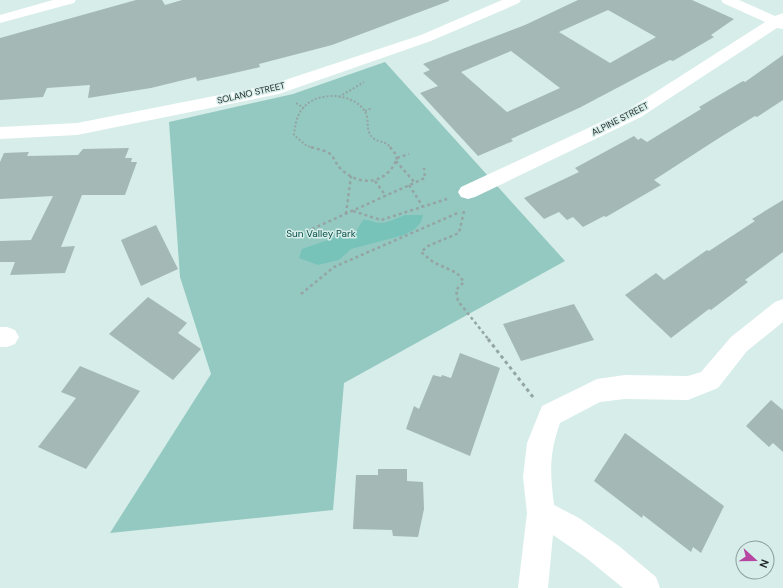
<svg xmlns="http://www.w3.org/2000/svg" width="783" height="588" font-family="'DM Sans',sans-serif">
  <rect width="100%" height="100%" fill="#d6ede9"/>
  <path fill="#94c9c2" d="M 385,62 L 565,261 L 344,383 L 333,510 L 110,533 L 211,374 L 180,277 L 169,122 L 293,94 Z"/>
  <path fill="#77c3b9" d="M 405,215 L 423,215 L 421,222 L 415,229 L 404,235 L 351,249 L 339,260 L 318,265 L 299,258 L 302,249 L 357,230 L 363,220 C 369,219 374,223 379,223 C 388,223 397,218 405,215 Z"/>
  <g fill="#a4b9b6" fill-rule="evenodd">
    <path d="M 136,0 L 162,0 L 165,5 L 182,0 L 449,0 L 449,1 L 332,45 L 259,64 L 260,67 L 221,76 L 197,81 L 196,77 L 151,88 L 88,98 L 90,85 L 47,88 L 43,97 L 0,100 L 0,38 Z"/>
    <path d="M 578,0 L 692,0 L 734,19 L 711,35 L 714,37 L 673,61 L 670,60 L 579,108 L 511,139 L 513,141 L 478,156 L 420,93 L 438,86 L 423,73 L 430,70 L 423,64 L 525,25 ZM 608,10 L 656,37 L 610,63 L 559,32 ZM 511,51 L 560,88 L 507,112 L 461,72 Z"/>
    <path d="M 783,55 L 783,100 L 757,117 L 755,116 L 719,138 L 654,180 L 661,185 L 606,217 L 604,216 L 583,227 L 573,217 L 567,220 L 559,212 L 544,219 L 524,198 L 579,172 L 575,168 L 634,136 L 638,140 L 641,138 L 647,142 L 701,109 L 699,107 L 743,81 L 745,82 Z"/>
    <path d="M 129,148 L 125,158 L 132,158 L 131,162 L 137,162 L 125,195 L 82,195 L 61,247 L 75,246 L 65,273 L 10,275 L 15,262 L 0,262 L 0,241 L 31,240 L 53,196 L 0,199 L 0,162 L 4,153 L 29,152 L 27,156 L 78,155 L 83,149 Z"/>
    <path d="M 783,200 L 783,252 L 745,280 L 748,282 L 711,310 L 709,309 L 671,338 L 625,295 L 656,273 L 664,280 L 707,250 L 709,251 L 755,221 L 752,219 Z"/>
    <path d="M 156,225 L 178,269 L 141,286 L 121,240 Z"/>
    <path d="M 148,297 L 187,323 L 178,333 L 201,349 L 173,380 L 109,334 Z"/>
    <path d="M 574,304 L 594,340 L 521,361 L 503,324 Z"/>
    <path d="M 460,353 L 500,368 L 470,456 L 406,429 L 414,406 L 419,409 L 433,375 L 441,377 L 442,375 L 451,378 Z"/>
    <path d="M 80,366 L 140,391 L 86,469 L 38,447 L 76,398 L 61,392 Z"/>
    <path d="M 771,400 L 783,410 L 783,452 L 773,443 L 769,447 L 746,426 Z"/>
    <path d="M 625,433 L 724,506 L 701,553 L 693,547 L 691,552 L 643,515 L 642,518 L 594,481 Z"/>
    <path d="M 378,469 L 407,469 L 407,481 L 423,482 L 424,509 L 418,537 L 393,536 L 392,530 L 353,529 L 356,475 L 378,475 Z"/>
  </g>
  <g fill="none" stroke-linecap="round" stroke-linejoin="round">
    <g stroke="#94a5a3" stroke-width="2" stroke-dasharray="2 2" stroke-linecap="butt">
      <path d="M 339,97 L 364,82"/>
      <path d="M 296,103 L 304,108"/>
      <path d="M 365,111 L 372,108"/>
      <path d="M 314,148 L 307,146 L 294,135 C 295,125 297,114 304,107 C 318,91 352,93 364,110 C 371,120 364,130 373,138 C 379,143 385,140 391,148"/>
    </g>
    <g stroke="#94a5a3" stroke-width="2.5" stroke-dasharray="3 3" stroke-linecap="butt">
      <path d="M 311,147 C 317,149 328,151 331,155 C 335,159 336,164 340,168 C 358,187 385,185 396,161"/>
      <path d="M 390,147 L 397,156 L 396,161"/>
      <path d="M 397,158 L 409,154"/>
      <path d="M 396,161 L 415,183"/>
      <path d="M 375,181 L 386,196"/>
      <path d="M 409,185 L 423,207"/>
      <path d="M 353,211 L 381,220 L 447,199"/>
      <path d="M 464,211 L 459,233 L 428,246 L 421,252 L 433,262 L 457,273 L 464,282 L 456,290 L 458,301 L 489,340"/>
      <path d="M 346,214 L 351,176"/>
      <path d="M 312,229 L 425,178 L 424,168"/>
      <path d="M 301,294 L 334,267 L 460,212"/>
    </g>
    <path stroke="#94a5a3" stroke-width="3" stroke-dasharray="3.5 3.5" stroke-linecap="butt" d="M 488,339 L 533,397"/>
    <g fill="#fff" fill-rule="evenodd">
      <path d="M 53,0 L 76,0 L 74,3 L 0,23 L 0,15 Z"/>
      <path d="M 502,0 L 521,0 L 519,3 L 431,41 L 279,94 L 77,135 L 0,139 L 0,127 L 77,123 L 270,85 L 421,35 Z"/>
      <path d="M 721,0 L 739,0 L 775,16 L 783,13 L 783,29 L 777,28 L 641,117 L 475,197 L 468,199 L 461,197 L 458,192 L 461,187 L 629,109 L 765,22 L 723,3 Z"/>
      <path d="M 783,299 L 783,322 L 747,351 L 718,388 L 688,400 L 625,399 L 600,402 L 560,423 C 549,454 550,473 554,505 L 579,518 L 619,546 L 656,577 L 660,588 L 623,588 L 585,557 L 553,535 L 548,588 L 518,588 L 527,513 L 523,477 L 527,443 L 542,406 L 597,379 L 625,375 L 688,376 L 701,372 L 731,337 L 775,302 Z"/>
      <path d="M 0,327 L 7,327 L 15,330 L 19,337 L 15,344 L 7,347 L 0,347 Z"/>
    </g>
  </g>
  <g text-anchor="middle" stroke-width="3" stroke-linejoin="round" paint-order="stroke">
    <g font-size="9" fill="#1f2726" stroke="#d6ede9">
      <text transform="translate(251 93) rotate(-13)" y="3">SOLANO STREET</text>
      <text transform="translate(620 119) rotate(-27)" y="3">ALPINE STREET</text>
    </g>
    <g font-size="10" fill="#094e48" stroke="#d6ede9">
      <text x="321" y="237">Sun Valley Park</text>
    </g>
  </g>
  <g transform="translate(755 560) rotate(111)"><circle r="19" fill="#d6ede9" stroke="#8d9e9b"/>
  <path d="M0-3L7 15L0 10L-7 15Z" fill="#b746a2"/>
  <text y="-6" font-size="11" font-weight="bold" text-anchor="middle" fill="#1f2726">N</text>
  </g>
</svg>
